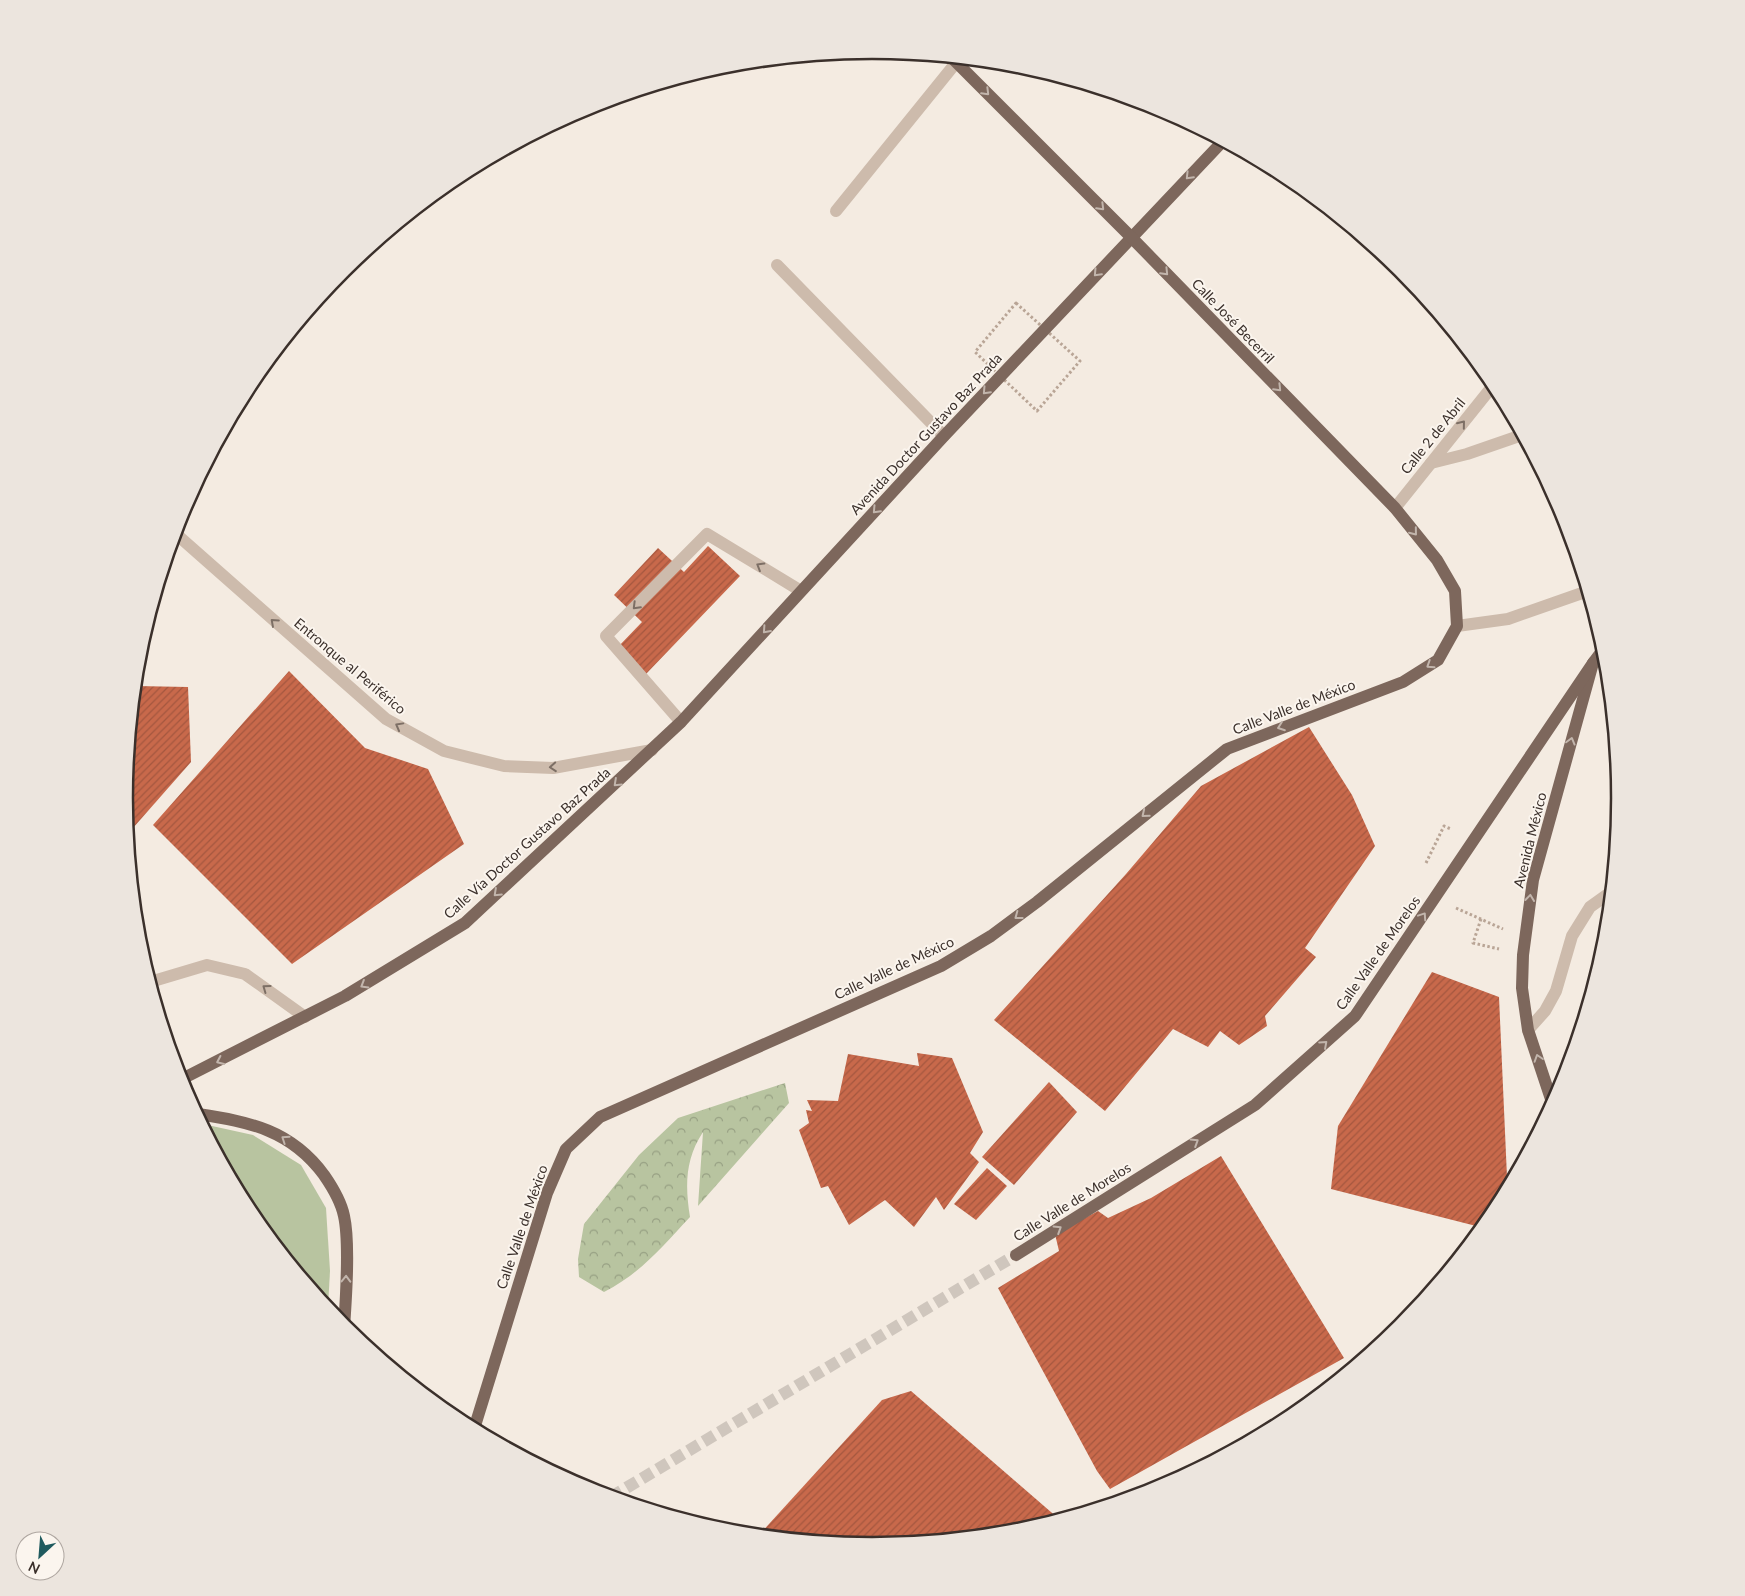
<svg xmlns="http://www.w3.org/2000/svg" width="1745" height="1596" font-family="Lato,sans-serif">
  <defs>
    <pattern id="forest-crowns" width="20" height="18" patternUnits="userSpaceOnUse" patternTransform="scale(1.25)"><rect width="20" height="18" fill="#b8c4a0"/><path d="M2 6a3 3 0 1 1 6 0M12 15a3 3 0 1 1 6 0" fill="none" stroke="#97a083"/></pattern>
    <pattern id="building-hatch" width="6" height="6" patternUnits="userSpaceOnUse" patternTransform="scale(1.25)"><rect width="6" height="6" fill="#c8694b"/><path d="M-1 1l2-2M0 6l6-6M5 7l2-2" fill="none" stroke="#a4573f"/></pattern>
  </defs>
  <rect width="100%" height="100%" fill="#f4ebe1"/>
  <path fill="#b8c4a0" d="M 203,1124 L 253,1135 L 301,1165 L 326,1208 L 330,1271 L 328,1307 L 250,1213 Z"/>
  <path fill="url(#forest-crowns)" d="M 785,1083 L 789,1103 L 698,1206 L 703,1132 C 685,1159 685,1186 690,1217 C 662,1247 641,1273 604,1292 L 579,1277 L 578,1259 L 584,1224 L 639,1155 L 678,1118 Z"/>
  <g fill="url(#building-hatch)">
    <path d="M 708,546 L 740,576 L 646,674 L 618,647 L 642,622 L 614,595 L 658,548 L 684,572 Z"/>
    <path d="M 289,671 L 365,748 L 428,769 L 464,844 L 292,964 L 153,825 Z"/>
    <path d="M 136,686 L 188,687 L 191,762 L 133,828 L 127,827 L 125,798 Z"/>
    <path d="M 1309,727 L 1352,795 L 1375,846 L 1305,948 L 1316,957 L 1265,1016 L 1267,1026 L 1239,1045 L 1220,1031 L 1208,1047 L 1173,1029 L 1105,1111 L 994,1020 L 1126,874 L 1201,786 Z"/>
    <path d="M 1432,972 L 1499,997 L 1507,1177 L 1480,1227 L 1331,1189 L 1338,1126 Z"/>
    <path d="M 917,1053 L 952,1058 L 983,1132 L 970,1153 L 979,1162 L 944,1210 L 936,1197 L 914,1227 L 885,1200 L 849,1225 L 828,1186 L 821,1188 L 799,1130 L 809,1123 L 806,1110 L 812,1111 L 807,1100 L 838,1101 L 848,1054 L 919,1066 Z"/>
    <path d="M 1049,1082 L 1077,1112 L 1014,1185 L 982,1157 Z"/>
    <path d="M 1221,1156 L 1344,1358 L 1110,1489 L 1097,1471 L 998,1288 L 1059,1251 L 1055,1234 L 1098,1211 L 1108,1218 L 1151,1198 Z"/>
    <path d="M 987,1168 L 1007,1186 L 976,1220 L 954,1204 Z"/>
    <path d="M 911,1391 L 1059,1519 L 1018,1532 L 872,1546 L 759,1535 L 882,1400 Z"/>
  </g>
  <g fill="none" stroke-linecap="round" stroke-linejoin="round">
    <path stroke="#cfc6bd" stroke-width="12" stroke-dasharray="12 6" stroke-linecap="butt" d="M 611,1497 L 1016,1255"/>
    <g stroke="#b9a596" stroke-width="3" stroke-dasharray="2.5 2.5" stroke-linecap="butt">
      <path d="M 1016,303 L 1080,361 L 1037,411 L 975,352 Z"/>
      <path d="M 1426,863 L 1444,826 L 1451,829"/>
      <path d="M 1456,908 L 1503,929"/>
      <path d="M 1481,919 L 1473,943 L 1499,949"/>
    </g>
    <g stroke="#cdbbac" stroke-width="12">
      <path d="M 836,211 L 959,59"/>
      <path d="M 777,265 L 944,436"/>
      <path d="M 1431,463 L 1467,454 L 1522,435"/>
      <path d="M 1395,508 L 1495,383"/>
      <path d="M 175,533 L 386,719 L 444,751 L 504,766 L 553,768 L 652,750"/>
      <path d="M 1457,626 L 1508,619 L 1585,592"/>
      <path d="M 681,722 L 606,636 L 707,534 L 801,591"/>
      <path d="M 150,982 L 207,965 L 245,974 L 305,1017"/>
      <path d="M 1528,1030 L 1545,1011 L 1556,991 L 1572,936 L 1590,907 L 1611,892"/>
    </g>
    <g stroke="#7d675c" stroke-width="12">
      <path d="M 180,1080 L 345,996 L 465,923 L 681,722 L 944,436 L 1223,141"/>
      <path d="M 1553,1105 L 1528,1030 L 1522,988 L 1523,955 L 1533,880 L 1593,663 L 1605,647"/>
      <path d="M 198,1114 C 250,1122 291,1130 324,1175 C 333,1188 341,1201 344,1216 C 350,1243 346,1299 344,1328"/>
      <path d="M 1016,1255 L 1255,1105 L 1355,1016 L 1593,663"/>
      <path d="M 474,1429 L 547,1193 L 566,1149 L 600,1117 L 941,966 L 991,936 L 1037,902 L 1227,749 L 1403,682 L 1438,660 L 1457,626 L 1455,591 L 1437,560 L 1395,508 L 1131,237 L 952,58"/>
    </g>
  </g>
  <defs><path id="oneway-chevron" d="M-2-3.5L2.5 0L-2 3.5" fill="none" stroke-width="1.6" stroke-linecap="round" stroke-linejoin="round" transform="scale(1.25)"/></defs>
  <g stroke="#c2b5ac">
    <use href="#oneway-chevron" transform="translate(986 92) rotate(45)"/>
    <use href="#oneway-chevron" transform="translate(1189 176) rotate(134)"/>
    <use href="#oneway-chevron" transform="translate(1101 207) rotate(45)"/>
    <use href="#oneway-chevron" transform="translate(1165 272) rotate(46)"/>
    <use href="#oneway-chevron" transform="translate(1097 273) rotate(133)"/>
    <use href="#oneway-chevron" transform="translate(1278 388) rotate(46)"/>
    <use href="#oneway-chevron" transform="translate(986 391) rotate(133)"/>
    <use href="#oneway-chevron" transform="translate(876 510) rotate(133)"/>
    <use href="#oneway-chevron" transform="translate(1414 532) rotate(51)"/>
    <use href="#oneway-chevron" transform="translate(766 630) rotate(132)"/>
    <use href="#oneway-chevron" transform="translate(1430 665) rotate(147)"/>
    <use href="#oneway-chevron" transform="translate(1281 727) rotate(160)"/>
    <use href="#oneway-chevron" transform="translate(1571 741) rotate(-75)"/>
    <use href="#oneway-chevron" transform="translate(617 783) rotate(137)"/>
    <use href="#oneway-chevron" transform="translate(1145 814) rotate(141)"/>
    <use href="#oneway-chevron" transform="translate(497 893) rotate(137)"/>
    <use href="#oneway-chevron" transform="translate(1530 898) rotate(-83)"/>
    <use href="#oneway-chevron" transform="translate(1018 916) rotate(143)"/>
    <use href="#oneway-chevron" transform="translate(1423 916) rotate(-56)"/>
    <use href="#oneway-chevron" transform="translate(364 985) rotate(149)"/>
    <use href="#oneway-chevron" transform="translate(1324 1044) rotate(-42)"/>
    <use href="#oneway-chevron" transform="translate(1538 1058) rotate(-108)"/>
    <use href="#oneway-chevron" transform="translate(220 1061) rotate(155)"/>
    <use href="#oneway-chevron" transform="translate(285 1139) rotate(-146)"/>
    <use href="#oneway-chevron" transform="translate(1195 1142) rotate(-32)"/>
    <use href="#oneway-chevron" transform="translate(1058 1229) rotate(-32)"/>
    <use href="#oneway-chevron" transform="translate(346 1279) rotate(-89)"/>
  </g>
  <g stroke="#7d6f65">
    <use href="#oneway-chevron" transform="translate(1462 424) rotate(-51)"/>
    <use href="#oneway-chevron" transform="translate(760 566) rotate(-149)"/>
    <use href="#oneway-chevron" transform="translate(636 606) rotate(135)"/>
    <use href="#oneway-chevron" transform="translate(274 622) rotate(-138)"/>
    <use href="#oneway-chevron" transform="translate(399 726) rotate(-151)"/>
    <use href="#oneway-chevron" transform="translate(553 767) rotate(176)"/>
    <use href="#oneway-chevron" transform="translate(266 988) rotate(-144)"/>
  </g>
  <g text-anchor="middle" stroke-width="4" stroke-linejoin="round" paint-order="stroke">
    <g font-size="14" fill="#3b302b" stroke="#fbf5ee">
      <text transform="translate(1233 321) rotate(46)" y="5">Calle José Becerril</text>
      <text transform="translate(926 434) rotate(-47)" y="5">Avenida Doctor Gustavo Baz Prada</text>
      <text transform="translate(1433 436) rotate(-51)" y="5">Calle 2 de Abril</text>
      <text transform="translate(350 666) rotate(40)" y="5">Entronque al Periférico</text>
      <text transform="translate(1294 707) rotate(-21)" y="5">Calle Valle de México</text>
      <text transform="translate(1530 840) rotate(-76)" y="5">Avenida México</text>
      <text transform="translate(527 843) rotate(-42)" y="5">Calle Vía Doctor Gustavo Baz Prada</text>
      <text transform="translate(1378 953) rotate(-55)" y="5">Calle Valle de Morelos</text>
      <text transform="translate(894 968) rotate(-25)" y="5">Calle Valle de México</text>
      <text transform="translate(1072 1202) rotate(-32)" y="5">Calle Valle de Morelos</text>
      <text transform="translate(522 1227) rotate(-71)" y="5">Calle Valle de México</text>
    </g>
  </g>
  <path d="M0 0H1745V1596H0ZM133 798a739 739 0 1 1 1478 0a739 739 0 1 1-1478 0Z" fill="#ece5de" fill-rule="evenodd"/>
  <path fill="none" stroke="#3b302b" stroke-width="2.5" d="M133 798a739 739 0 1 1 1478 0a739 739 0 1 1-1478 0Z"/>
  <g transform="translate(40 1556) rotate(206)"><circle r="24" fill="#fbf5ee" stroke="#aea6a0"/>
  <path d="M0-4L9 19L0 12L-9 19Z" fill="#1f5a5e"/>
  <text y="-8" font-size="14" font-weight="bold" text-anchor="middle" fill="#3b302b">N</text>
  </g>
</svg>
